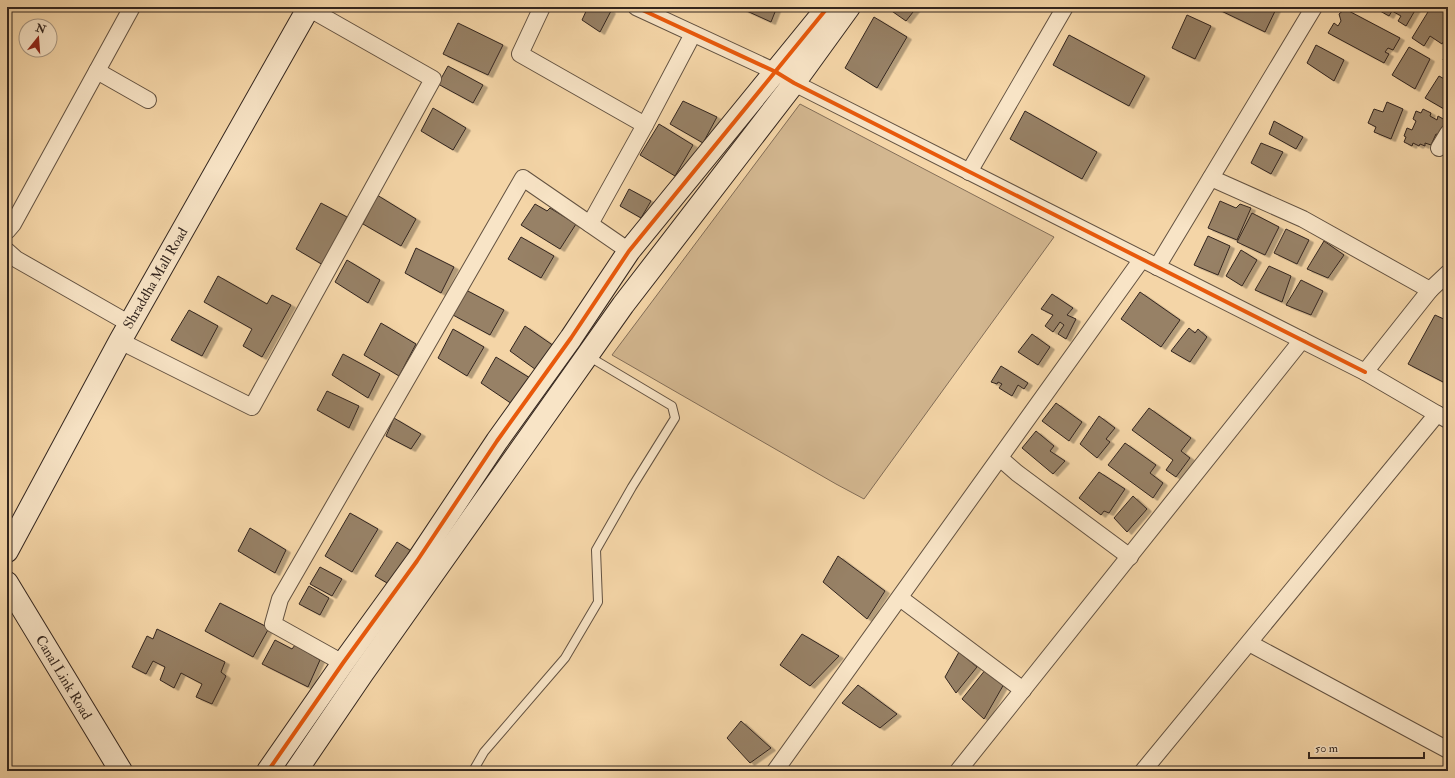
<svg xmlns="http://www.w3.org/2000/svg" width="1455" height="778" font-family="'IM FELL Double Pica',serif">
  <defs>
    <filter id="shadow"><feDropShadow dx="4.5" dy="2.5" stdDeviation="0" flood-color="#0004"/></filter>
  </defs>
  <rect width="100%" height="100%" fill="#f4d5a7"/>
  <filter id="stains"><feTurbulence type="fractalNoise" baseFrequency=".005" numOctaves="4"/><feColorMatrix values="0 0 0 0 .2 0 0 0 0 .09 0 0 0 0 .02 0 0 0 .5 -.17"/></filter>
  <radialGradient id="worn" r=".72"><stop offset=".6" stop-color="#630" stop-opacity="0"/><stop offset="1" stop-color="#630" stop-opacity=".3"/></radialGradient>
  <path fill="#d3b790" stroke="#836e58" d="M 800,104 L 1054,237 L 864,499 L 836,484 L 612,355 Z"/>
  <g fill="#978166" stroke="#33261f" filter="url(#shadow)">
    <path d="M 588,7 L 603,7 L 611,11 L 600,32 L 582,20 Z"/>
    <path d="M 738,7 L 777,7 L 771,22 Z"/>
    <path d="M 886,7 L 917,7 L 906,21 Z"/>
    <path d="M 1213,7 L 1277,7 L 1265,32 Z"/>
    <path d="M 1383,7 L 1417,7 L 1406,26 L 1398,21 L 1401,16 L 1392,11 L 1389,16 L 1380,11 Z"/>
    <path d="M 1431,7 L 1448,7 L 1448,16 L 1446,15 L 1444,19 L 1448,21 L 1448,34 L 1442,44 L 1430,36 L 1424,46 L 1412,38 Z"/>
    <path d="M 1345,9 L 1400,38 L 1393,50 L 1388,48 L 1385,52 L 1389,54 L 1384,63 L 1328,33 L 1334,23 L 1338,26 L 1341,21 L 1339,14 Z"/>
    <path d="M 1187,15 L 1211,26 L 1195,59 L 1172,48 Z"/>
    <path d="M 874,17 L 907,37 L 877,88 L 845,68 Z"/>
    <path d="M 458,23 L 503,45 L 488,75 L 443,54 Z"/>
    <path d="M 1069,35 L 1145,76 L 1129,106 L 1053,65 Z"/>
    <path d="M 1316,45 L 1344,60 L 1334,81 L 1307,63 Z"/>
    <path d="M 1409,47 L 1430,59 L 1415,89 L 1392,75 Z"/>
    <path d="M 1448,49 L 1448,63 L 1443,60 Z"/>
    <path d="M 448,66 L 483,85 L 473,103 L 438,84 Z"/>
    <path d="M 1439,76 L 1448,81 L 1448,103 L 1444,109 L 1425,98 Z"/>
    <path d="M 683,101 L 717,117 L 703,143 L 670,124 Z"/>
    <path d="M 1387,102 L 1403,109 L 1391,139 L 1374,132 L 1376,127 L 1368,123 L 1374,109 L 1383,112 Z"/>
    <path d="M 433,108 L 466,128 L 453,150 L 421,131 Z"/>
    <path d="M 1423,109 L 1431,113 L 1430,116 L 1437,120 L 1438,116 L 1445,120 L 1444,122 L 1447,124 L 1442,136 L 1436,134 L 1431,145 L 1425,143 L 1425,146 L 1420,144 L 1419,146 L 1413,143 L 1412,146 L 1404,142 L 1406,137 L 1404,136 L 1407,128 L 1412,130 L 1416,121 L 1413,119 L 1416,111 L 1421,113 Z"/>
    <path d="M 1025,111 L 1097,152 L 1082,179 L 1010,139 Z"/>
    <path d="M 1274,121 L 1303,137 L 1296,149 L 1269,134 Z"/>
    <path d="M 659,124 L 693,145 L 675,176 L 640,155 Z"/>
    <path d="M 1261,143 L 1283,152 L 1271,174 L 1251,163 Z"/>
    <path d="M 629,189 L 651,201 L 641,218 L 620,206 Z"/>
    <path d="M 377,195 L 416,219 L 401,246 L 363,224 Z"/>
    <path d="M 1220,201 L 1236,208 L 1240,204 L 1251,208 L 1237,240 L 1208,228 Z"/>
    <path d="M 321,203 L 347,217 L 323,265 L 296,249 Z"/>
    <path d="M 535,204 L 547,211 L 550,208 L 576,224 L 560,249 L 521,225 Z"/>
    <path d="M 1252,213 L 1279,227 L 1265,255 L 1237,242 Z"/>
    <path d="M 1286,229 L 1309,240 L 1297,264 L 1274,253 Z"/>
    <path d="M 1208,236 L 1230,246 L 1218,275 L 1194,265 Z"/>
    <path d="M 521,237 L 554,256 L 541,278 L 508,259 Z"/>
    <path d="M 1324,241 L 1344,255 L 1328,278 L 1307,269 Z"/>
    <path d="M 416,248 L 454,267 L 441,293 L 405,273 Z"/>
    <path d="M 1241,250 L 1257,260 L 1242,286 L 1226,276 Z"/>
    <path d="M 347,260 L 380,280 L 368,303 L 335,282 Z"/>
    <path d="M 1269,266 L 1291,276 L 1282,302 L 1255,290 Z"/>
    <path d="M 218,276 L 267,304 L 272,295 L 291,305 L 262,357 L 243,346 L 252,329 L 204,302 Z"/>
    <path d="M 1301,280 L 1323,291 L 1311,315 L 1286,305 Z"/>
    <path d="M 466,290 L 504,310 L 490,335 L 453,315 Z"/>
    <path d="M 1140,292 L 1180,320 L 1161,347 L 1121,319 Z"/>
    <path d="M 1052,294 L 1073,308 L 1067,315 L 1076,319 L 1066,339 L 1058,334 L 1064,325 L 1060,322 L 1053,332 L 1045,326 L 1053,315 L 1041,309 Z"/>
    <path d="M 189,310 L 218,326 L 202,356 L 171,340 Z"/>
    <path d="M 1435,315 L 1448,321 L 1448,372 L 1443,382 L 1408,364 Z"/>
    <path d="M 381,323 L 416,344 L 399,376 L 364,355 Z"/>
    <path d="M 525,326 L 554,346 L 539,372 L 510,351 Z"/>
    <path d="M 1189,328 L 1195,333 L 1198,329 L 1207,337 L 1190,362 L 1171,351 Z"/>
    <path d="M 453,329 L 484,347 L 467,376 L 438,358 Z"/>
    <path d="M 1032,334 L 1050,347 L 1038,365 L 1018,352 Z"/>
    <path d="M 343,354 L 380,374 L 368,398 L 332,375 Z"/>
    <path d="M 496,357 L 530,378 L 515,406 L 481,383 Z"/>
    <path d="M 1001,366 L 1028,383 L 1024,389 L 1018,385 L 1012,396 L 999,388 L 1002,384 L 998,382 L 997,384 L 991,382 Z"/>
    <path d="M 327,391 L 359,406 L 349,428 L 317,410 Z"/>
    <path d="M 1056,403 L 1082,422 L 1069,441 L 1042,421 Z"/>
    <path d="M 1149,408 L 1191,438 L 1181,451 L 1190,458 L 1176,477 L 1166,470 L 1173,460 L 1132,430 Z"/>
    <path d="M 1099,416 L 1115,428 L 1106,439 L 1110,442 L 1097,458 L 1080,444 Z"/>
    <path d="M 394,418 L 421,434 L 411,449 L 386,436 Z"/>
    <path d="M 1036,431 L 1054,446 L 1050,451 L 1065,461 L 1053,474 L 1022,448 Z"/>
    <path d="M 1125,443 L 1156,465 L 1150,473 L 1163,483 L 1153,498 L 1108,465 Z"/>
    <path d="M 1099,472 L 1125,489 L 1109,513 L 1104,511 L 1101,515 L 1079,498 Z"/>
    <path d="M 1133,496 L 1147,509 L 1127,532 L 1114,518 Z"/>
    <path d="M 350,513 L 378,529 L 352,572 L 325,556 Z"/>
    <path d="M 250,528 L 286,550 L 275,573 L 238,551 Z"/>
    <path d="M 397,542 L 416,554 L 394,587 L 375,576 Z"/>
    <path d="M 838,556 L 885,591 L 867,619 L 823,582 Z"/>
    <path d="M 320,567 L 342,579 L 332,596 L 310,584 Z"/>
    <path d="M 309,586 L 329,598 L 320,615 L 299,604 Z"/>
    <path d="M 220,603 L 269,628 L 253,657 L 205,631 Z"/>
    <path d="M 157,629 L 225,662 L 221,672 L 226,676 L 212,704 L 196,697 L 202,684 L 181,673 L 174,688 L 160,680 L 165,667 L 153,661 L 146,674 L 132,667 L 147,636 L 153,639 Z"/>
    <path d="M 802,634 L 839,656 L 810,686 L 780,665 Z"/>
    <path d="M 275,640 L 292,649 L 295,645 L 320,660 L 308,687 L 262,664 Z"/>
    <path d="M 959,652 L 977,667 L 956,693 L 945,677 Z"/>
    <path d="M 986,669 L 1004,684 L 984,719 L 962,699 Z"/>
    <path d="M 858,685 L 897,714 L 880,728 L 842,703 Z"/>
    <path d="M 741,721 L 771,748 L 750,763 L 727,738 Z"/>
  </g>
  <g fill="none" stroke-linecap="round" stroke-linejoin="round">
    <g stroke="#635241" stroke-width="10">
      <path id="lane" d="M 473,771 L 484,752 L 565,658 L 598,602 L 596,550 L 632,487 L 675,418 L 672,406 L 588,356"/>
    </g>
    <g stroke="#635241" stroke-width="18">
      <g id="street">
        <path d="M 542,7 L 520,54 L 645,125"/>
        <path d="M 636,7 L 776,72 L 794,83 L 1365,372"/>
        <path d="M 97,71 L 148,100"/>
        <path d="M 1439,148 L 1448,133"/>
        <path d="M 969,172 L 1065,7"/>
        <path d="M 1211,178 L 1303,219 L 1430,290"/>
        <path d="M 590,224 L 645,125 L 693,34"/>
        <path d="M 7,231 L 13,224 L 132,7"/>
        <path d="M 7,251 L 16,259 L 130,324"/>
        <path d="M 1157,267 L 1314,7"/>
        <path d="M 120,341 L 252,407 L 433,79 L 308,8"/>
        <path d="M 1437,414 L 1365,372 L 1430,290 L 1448,273"/>
        <path d="M 1001,459 L 1017,473 L 1130,557"/>
        <path d="M 900,598 L 1023,690"/>
        <path d="M 1249,643 L 1448,750"/>
        <path d="M 343,663 L 273,624 L 280,599 L 523,178 L 629,251"/>
        <path d="M 775,771 L 1142,259"/>
        <path d="M 958,771 L 1302,340"/>
        <path d="M 1143,771 L 1437,414 L 1448,420"/>
      </g>
    </g>
    <g stroke="#33261f" stroke-width="24">
      <g id="secondary">
        <path d="M 7,551 L 120,341 L 309,7"/>
        <path d="M 7,583 L 121,771"/>
        <path d="M 268,771 L 343,663 L 417,561 L 497,441 L 571,338 L 629,251 L 828,7"/>
        <path d="M 296,771 L 362,674 L 623,305 L 794,83 L 849,7"/>
      </g>
    </g>
    <use href="#lane" stroke="#f8e4c6" stroke-width="8"/>
    <use href="#street" stroke="#f8e4c6" stroke-width="16"/>
    <use href="#secondary" stroke="#f8e4c6" stroke-width="22"/>
    <g stroke="#f8e4c6" stroke-width="6">
      <g id="cycleway">
        <path d="M 636,7 L 776,72 L 794,83 L 1365,372"/>
        <path d="M 268,771 L 343,663 L 417,561 L 497,441 L 571,338 L 629,251 L 828,7"/>
      </g>
    </g>
    <use href="#cycleway" stroke="#e8590c" stroke-width="4"/>
  </g>
  <g text-anchor="middle" stroke-width="3.5" stroke-linejoin="round" paint-order="stroke">
    <g font-size="14" fill="#33261f" stroke="#f8e4c6">
      <text transform="translate(155 278) rotate(-60)" y="5">Shraddha Mall Road</text>
      <text transform="translate(64 677) rotate(59)" y="5">Canal Link Road</text>
    </g>
  </g>
  <rect width="1455" height="778" fill="none" stroke="#f4d5a7" stroke-width="24"/>
  <rect x="8" y="8" width="1439" height="762" fill="none" stroke="#33261f" stroke-width="2"/>
  <rect x="12" y="12" width="1431" height="754" fill="none" stroke="#33261f"/>
  <g transform="translate(38 38) rotate(17)"><circle r="19" fill="#f8e4c6" stroke="#a99883"/>
  <path d="M0-3L7 15L0 10L-7 15Z" fill="#8f2418"/>
  <text y="-6" font-size="11" font-weight="bold" text-anchor="middle" fill="#33261f">N</text>
  </g>
  <path d="M1309 752v6h115v-6" fill="none" stroke="#33261f" stroke-width="2"/>
  <text x="1315" y="752" font-size="12" fill="#33261f" stroke="#f8e4c6" stroke-width="3" paint-order="stroke">50 m</text>
  <rect width="100%" height="100%" filter="url(#stains)"/>
  <rect width="100%" height="100%" fill="url(#worn)"/>
</svg>
